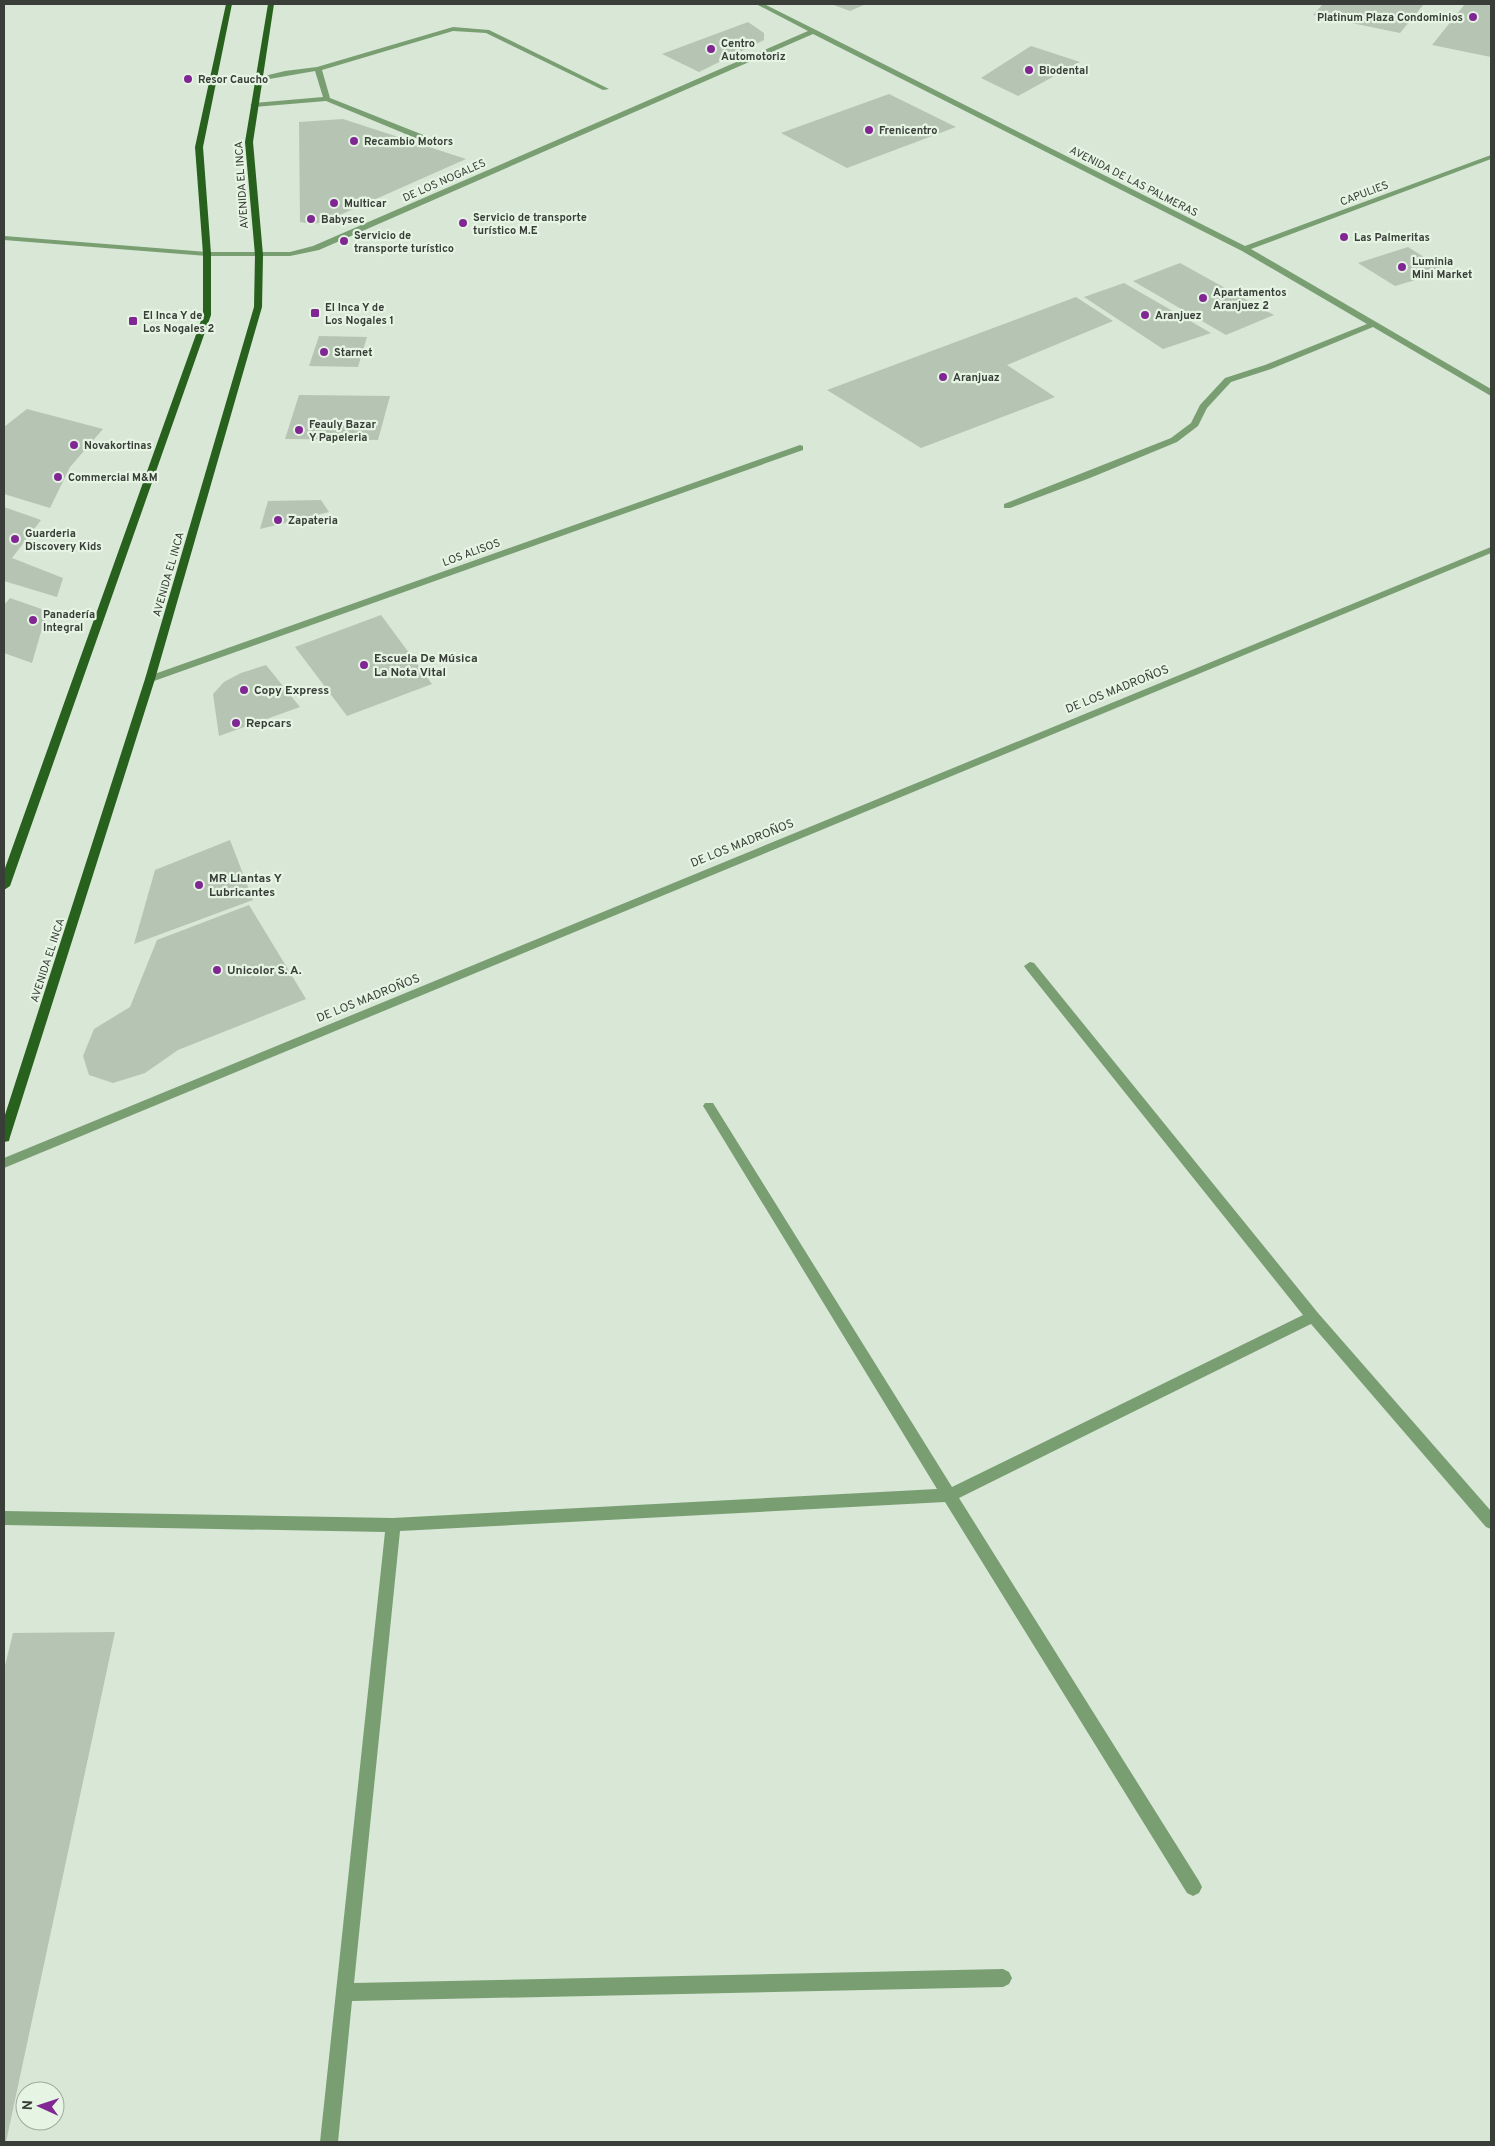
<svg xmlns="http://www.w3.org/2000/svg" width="1495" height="2146" font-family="Overpass,sans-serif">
  <rect width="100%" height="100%" fill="#d8e7d6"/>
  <g fill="#b6c4b3">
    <path d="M 831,4 L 866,4 L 850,11 Z"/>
    <path d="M 1323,4 L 1424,4 L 1400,33 L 1313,15 Z"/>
    <path d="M 1465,4 L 1491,4 L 1491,57 L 1432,45 Z"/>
    <path d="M 748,22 L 764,33 L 764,40 L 699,72 L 662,54 Z"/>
    <path d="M 1031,46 L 1080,62 L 1018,96 L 981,78 Z"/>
    <path d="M 889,94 L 956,127 L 847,168 L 781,133 Z"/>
    <path d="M 343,119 L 466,159 L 324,222 L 313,224 L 300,222 L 299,122 Z"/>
    <path d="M 1408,247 L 1446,271 L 1395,286 L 1358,263 Z"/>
    <path d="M 1180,263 L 1274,315 L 1226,335 L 1133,281 Z"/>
    <path d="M 1124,283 L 1211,333 L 1163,349 L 1084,297 Z"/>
    <path d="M 1076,297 L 1113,321 L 1007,365 L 1055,397 L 921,448 L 827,390 Z"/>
    <path d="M 319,336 L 367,337 L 358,367 L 309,366 Z"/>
    <path d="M 299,395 L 390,396 L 378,440 L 285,439 Z"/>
    <path d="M 27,409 L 103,429 L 70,467 L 50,508 L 4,494 L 4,427 Z"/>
    <path d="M 321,500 L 329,512 L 260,529 L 268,501 Z"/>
    <path d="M 4,507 L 41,520 L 12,558 L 63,578 L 57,597 L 4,581 Z"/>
    <path d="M 10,598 L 47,611 L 32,663 L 4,653 L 4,605 Z"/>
    <path d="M 381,615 L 432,684 L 347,716 L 295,647 Z"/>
    <path d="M 266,665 L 300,707 L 219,736 L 213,694 L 224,682 L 241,673 Z"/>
    <path d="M 230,840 L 253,900 L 134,944 L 155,870 Z"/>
    <path d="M 249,905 L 306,999 L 178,1050 L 145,1073 L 113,1083 L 89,1075 L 83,1056 L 94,1029 L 130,1007 L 157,940 Z"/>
    <path d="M 115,1632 L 6,2142 L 4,2142 L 4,1670 L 13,1633 Z"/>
  </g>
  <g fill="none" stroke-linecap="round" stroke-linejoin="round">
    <g fill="#799e72" fill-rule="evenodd">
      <path d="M 756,4 L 764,4 L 816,30 L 1245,246 L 1491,155 L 1491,159 L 1251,249 L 1491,389 L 1491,396 L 1373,327 L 1271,369 L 1231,382 L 1207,408 L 1198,426 L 1177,442 L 1090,478 L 1010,508 L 1004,508 L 1004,504 L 1171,438 L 1191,423 L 1200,405 L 1225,378 L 1265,365 L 1367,324 L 1242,251 L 813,34 L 319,250 L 290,256 L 207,256 L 4,240 L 4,236 L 207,252 L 290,252 L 313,246 L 808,31 Z"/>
      <path d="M 453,27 L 489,30 L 609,89 L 603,90 L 486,33 L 453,31 L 322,70 L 330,98 L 436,140 L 436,144 L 430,144 L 326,101 L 254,107 L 250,105 L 254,103 L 323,97 L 315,71 L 258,81 L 256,80 L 256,78 L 285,71 L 317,67 Z"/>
      <path d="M 800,445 L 803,446 L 803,450 L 154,681 L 146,681 L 145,679 L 146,677 Z"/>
      <path d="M 1491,547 L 1491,553 L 4,1168 L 4,1158 Z"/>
      <path d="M 1030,962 L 1034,963 L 1318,1313 L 1491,1511 L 1491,1529 L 1486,1527 L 1311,1324 L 959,1498 L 1199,1881 L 1202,1887 L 1199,1893 L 1193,1896 L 1187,1893 L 945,1502 L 400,1531 L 354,1983 L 1003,1969 L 1009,1972 L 1012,1978 L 1009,1984 L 1003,1987 L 352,2001 L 338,2142 L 320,2142 L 385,1532 L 4,1525 L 4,1511 L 393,1518 L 937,1489 L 705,1109 L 703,1106 L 705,1103 L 713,1103 L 952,1487 L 1303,1315 L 1026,969 L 1024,966 Z"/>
    </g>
    <g fill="#28611d" fill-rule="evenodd">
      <path d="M 226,4 L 232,4 L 203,147 L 211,254 L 211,315 L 10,886 L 4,890 L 4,871 L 203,315 L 203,254 L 195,147 Z"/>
      <path d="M 268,4 L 274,4 L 253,142 L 263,255 L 262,307 L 155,679 L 10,1137 L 9,1141 L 4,1142 L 4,1118 L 145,679 L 254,307 L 255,255 L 245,142 Z"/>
    </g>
  </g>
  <g fill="#812794" stroke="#e5f4e3" stroke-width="2">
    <circle cx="1473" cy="17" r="5"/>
    <circle cx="711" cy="49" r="5"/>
    <circle cx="1029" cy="70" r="5"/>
    <circle cx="188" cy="79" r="5"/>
    <circle cx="869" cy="130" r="5"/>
    <circle cx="354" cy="141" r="5"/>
    <circle cx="334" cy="203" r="5"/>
    <circle cx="311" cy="219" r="5"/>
    <circle cx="463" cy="223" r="5"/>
    <circle cx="1344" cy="237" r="5"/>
    <circle cx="344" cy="241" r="5"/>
    <circle cx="1402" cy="267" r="5"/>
    <circle cx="1203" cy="298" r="5"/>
    <rect x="310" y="308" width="10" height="10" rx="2.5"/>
    <circle cx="1145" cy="315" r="5"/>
    <rect x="128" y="316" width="10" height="10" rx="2.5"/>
    <circle cx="324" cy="352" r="5"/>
    <circle cx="943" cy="377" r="5"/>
    <circle cx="299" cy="430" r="5"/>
    <circle cx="74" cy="445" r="5"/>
    <circle cx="58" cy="477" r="5"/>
    <circle cx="278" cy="520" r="5"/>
    <circle cx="15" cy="539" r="5"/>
    <circle cx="33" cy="620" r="5"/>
    <circle cx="364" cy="665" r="5"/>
    <circle cx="244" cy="690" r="5"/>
    <circle cx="236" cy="723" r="5"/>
    <circle cx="199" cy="885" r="5"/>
    <circle cx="217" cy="970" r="5"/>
  </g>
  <g text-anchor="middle" stroke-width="4.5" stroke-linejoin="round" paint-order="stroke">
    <g font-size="11" font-weight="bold" fill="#393f38" stroke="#e5f4e3" text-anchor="start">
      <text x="1463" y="21" text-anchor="end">Platinum Plaza Condominios</text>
      <text x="721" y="47">Centro<tspan x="721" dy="13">Automotoriz</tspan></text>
      <text x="1039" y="74">Biodental</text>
      <text x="198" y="83">Resor Caucho</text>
      <text x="879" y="134">Frenicentro</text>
      <text x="364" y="145">Recambio Motors</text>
      <text x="344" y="207">Multicar</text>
      <text x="473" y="221">Servicio de transporte<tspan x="473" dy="13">turístico M.E</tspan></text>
      <text x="321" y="223">Babysec</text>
      <text x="354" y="239">Servicio de<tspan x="354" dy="13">transporte turístico</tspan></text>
      <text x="1354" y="241">Las Palmeritas</text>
      <text x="1412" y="265">Luminia<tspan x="1412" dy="13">Mini Market</tspan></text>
      <text x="1213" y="296">Apartamentos<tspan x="1213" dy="13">Aranjuez 2</tspan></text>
      <text x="325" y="311">El Inca Y de<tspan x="325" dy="13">Los Nogales 1</tspan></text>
      <text x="143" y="319">El Inca Y de<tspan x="143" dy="13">Los Nogales 2</tspan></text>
      <text x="1155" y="319">Aranjuez</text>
      <text x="334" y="356">Starnet</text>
      <text x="953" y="381">Aranjuaz</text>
      <text x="309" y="428">Feauly Bazar<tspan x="309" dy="13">Y Papeleria</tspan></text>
      <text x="84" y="449">Novakortinas</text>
      <text x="68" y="481">Commercial M&amp;M</text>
      <text x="288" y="524">Zapateria</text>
      <text x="25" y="537">Guarderia<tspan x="25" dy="13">Discovery Kids</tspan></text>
      <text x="43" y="618">Panadería<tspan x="43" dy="13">Integral</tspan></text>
    </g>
    <g font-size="11" fill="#393f38" stroke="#e5f4e3">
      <text transform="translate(444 180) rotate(-24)" y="4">DE LOS NOGALES</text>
      <text transform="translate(1134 181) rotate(27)" y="4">AVENIDA DE LAS PALMERAS</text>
      <text transform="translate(241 185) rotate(-94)" y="4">AVENIDA EL INCA</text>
      <text transform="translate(1364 193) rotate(-21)" y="4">CAPULIES</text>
      <text transform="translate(471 552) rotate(-20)" y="4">LOS ALISOS</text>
      <text transform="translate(168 574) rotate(-74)" y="4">AVENIDA EL INCA</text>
      <text transform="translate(47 960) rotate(-72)" y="4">AVENIDA EL INCA</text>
    </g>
    <g font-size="12" font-weight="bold" fill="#393f38" stroke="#e5f4e3" text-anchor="start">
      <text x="374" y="662">Escuela De Música<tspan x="374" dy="14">La Nota Vital</tspan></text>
      <text x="254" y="694">Copy Express</text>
      <text x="246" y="727">Repcars</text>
      <text x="209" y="882">MR Llantas Y<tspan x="209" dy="14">Lubricantes</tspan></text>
      <text x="227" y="974">Unicolor S. A.</text>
    </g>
    <g font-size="12" fill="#393f38" stroke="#e5f4e3">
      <text transform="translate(1117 689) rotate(-22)" y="4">DE LOS MADROÑOS</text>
      <text transform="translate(742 843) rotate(-22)" y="4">DE LOS MADROÑOS</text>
      <text transform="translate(368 998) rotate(-22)" y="4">DE LOS MADROÑOS</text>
    </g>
  </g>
  <rect width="1495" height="2146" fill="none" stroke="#393f38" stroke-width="10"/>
  <g transform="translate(40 2106) rotate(273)"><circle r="24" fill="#e5f4e3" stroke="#a0ac9f"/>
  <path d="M0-4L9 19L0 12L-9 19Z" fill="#812794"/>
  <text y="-8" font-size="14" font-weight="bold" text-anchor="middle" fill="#393f38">N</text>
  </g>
</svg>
